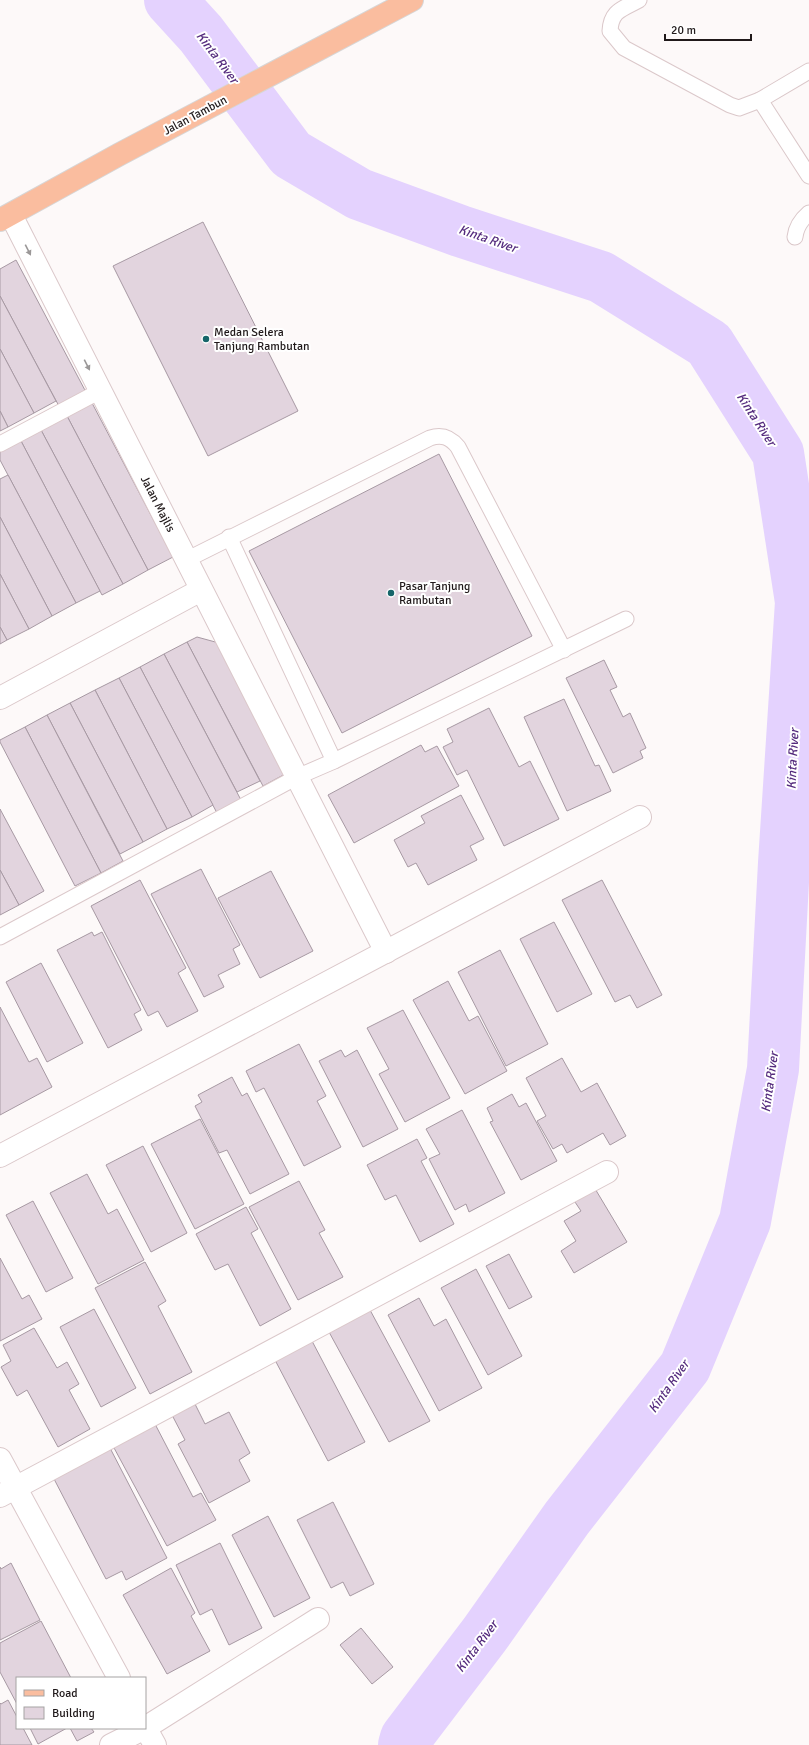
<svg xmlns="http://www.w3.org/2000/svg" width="809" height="1745" font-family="Signika,sans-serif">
  <rect width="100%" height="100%" fill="#fdf9f9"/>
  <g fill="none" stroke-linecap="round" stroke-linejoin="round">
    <path stroke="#e4d2fe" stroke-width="52" d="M 170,0 L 201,34 L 291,154 L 359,194 L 460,231 L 601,277 L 709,344 L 778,453 L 801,602 L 784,863 L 773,1069 L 745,1221 L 685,1367 L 567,1518 L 485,1634 L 406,1738 L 404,1745"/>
  </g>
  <g fill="#e2d4de" stroke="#a799a3">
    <path d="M 203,222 L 298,411 L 208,456 L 113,266 Z"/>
    <path d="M 16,260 L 87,394 L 60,408 L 0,296 L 0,269 Z"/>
    <path d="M 0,296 L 56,401 L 34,413 L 0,349 Z"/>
    <path d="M 0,349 L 34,413 L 8,427 L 0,411 Z"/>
    <path d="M 92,403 L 173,557 L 148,570 L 67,416 Z"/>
    <path d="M 0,411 L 8,427 L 0,431 Z"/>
    <path d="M 67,416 L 148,570 L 123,584 L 41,430 Z"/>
    <path d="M 41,430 L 123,584 L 102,595 L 21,441 Z"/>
    <path d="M 21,441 L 100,591 L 76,603 L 0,460 L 0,452 Z"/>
    <path d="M 439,454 L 532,636 L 342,733 L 249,551 Z"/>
    <path d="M 8,475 L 76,603 L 52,616 L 0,517 L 0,479 Z"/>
    <path d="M 0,517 L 52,616 L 29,629 L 0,574 Z"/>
    <path d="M 0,574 L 29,629 L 7,640 L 0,627 Z"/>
    <path d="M 0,627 L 7,640 L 0,644 Z"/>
    <path d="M 197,637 L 219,643 L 287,773 L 263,786 L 187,642 Z"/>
    <path d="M 187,642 L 260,781 L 237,792 L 164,654 Z"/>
    <path d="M 164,654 L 241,800 L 217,813 L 140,667 Z"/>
    <path d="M 604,660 L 617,687 L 610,690 L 623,717 L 630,713 L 646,748 L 640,751 L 643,758 L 613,773 L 566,678 Z"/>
    <path d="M 140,667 L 213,805 L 192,817 L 119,678 Z"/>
    <path d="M 119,678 L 192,817 L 167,829 L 95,690 Z"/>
    <path d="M 95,690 L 167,829 L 143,842 L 70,703 Z"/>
    <path d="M 564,699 L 595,766 L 599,765 L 611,791 L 567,811 L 524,717 Z"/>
    <path d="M 70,703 L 143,842 L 120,854 L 47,715 Z"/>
    <path d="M 489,708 L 519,767 L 530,761 L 559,819 L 504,846 L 467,770 L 457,775 L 443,747 L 453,742 L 447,729 Z"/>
    <path d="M 47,715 L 123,861 L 101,873 L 25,727 Z"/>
    <path d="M 25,727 L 101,873 L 75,886 L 0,742 L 0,740 Z"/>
    <path d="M 421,745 L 425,752 L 437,746 L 459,786 L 354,843 L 328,795 Z"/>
    <path d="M 461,795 L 484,839 L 470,846 L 477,860 L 428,885 L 416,863 L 408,867 L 394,840 L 425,823 L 421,816 Z"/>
    <path d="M 0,809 L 44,891 L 19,905 L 0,870 Z"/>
    <path d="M 201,869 L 240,945 L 233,949 L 240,964 L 218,975 L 224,987 L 204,997 L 151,894 Z"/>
    <path d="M 0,870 L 19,905 L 0,915 Z"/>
    <path d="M 271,871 L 313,951 L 260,978 L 218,898 Z"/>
    <path d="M 140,880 L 186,968 L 178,973 L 198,1011 L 167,1027 L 158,1011 L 148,1016 L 91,906 Z"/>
    <path d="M 602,880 L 662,995 L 637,1008 L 630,995 L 615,1002 L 562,900 Z"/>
    <path d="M 554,922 L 592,994 L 557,1012 L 520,939 Z"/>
    <path d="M 92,932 L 94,936 L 102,932 L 141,1010 L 134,1014 L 142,1030 L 108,1048 L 57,950 Z"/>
    <path d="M 500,950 L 548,1044 L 506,1066 L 458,972 Z"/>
    <path d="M 41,963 L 83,1043 L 47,1062 L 6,982 Z"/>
    <path d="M 448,981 L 469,1021 L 478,1016 L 507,1071 L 465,1094 L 413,1000 Z"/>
    <path d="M 0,1007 L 29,1062 L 37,1058 L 52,1087 L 0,1115 Z"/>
    <path d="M 403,1010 L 450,1098 L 405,1122 L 379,1074 L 389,1069 L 367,1028 Z"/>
    <path d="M 299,1044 L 326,1096 L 317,1101 L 341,1147 L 304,1166 L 264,1088 L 256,1092 L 246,1071 Z"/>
    <path d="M 341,1050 L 345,1057 L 357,1050 L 398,1129 L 363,1147 L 319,1061 Z"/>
    <path d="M 562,1058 L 581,1092 L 597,1083 L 626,1136 L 610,1145 L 603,1133 L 567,1153 L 562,1144 L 553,1149 L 537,1121 L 546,1116 L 526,1078 Z"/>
    <path d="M 232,1077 L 242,1096 L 247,1093 L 289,1174 L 250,1194 L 227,1150 L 219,1153 L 195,1106 L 202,1102 L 198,1095 Z"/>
    <path d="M 512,1094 L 519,1107 L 526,1103 L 557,1161 L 521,1180 L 490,1122 L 493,1121 L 487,1108 Z"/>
    <path d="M 462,1110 L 505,1193 L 469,1212 L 466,1204 L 455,1210 L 429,1159 L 440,1154 L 426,1129 Z"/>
    <path d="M 200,1119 L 244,1204 L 195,1229 L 151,1144 Z"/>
    <path d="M 417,1139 L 427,1158 L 421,1161 L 454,1224 L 420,1242 L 396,1195 L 385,1200 L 367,1165 Z"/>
    <path d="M 143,1146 L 187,1233 L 151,1252 L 106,1165 Z"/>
    <path d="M 87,1174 L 108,1214 L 117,1209 L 144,1260 L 98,1284 L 50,1193 Z"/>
    <path d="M 299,1181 L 325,1230 L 319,1233 L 343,1277 L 298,1300 L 249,1207 Z"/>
    <path d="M 594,1187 L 627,1242 L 574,1273 L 561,1251 L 576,1241 L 564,1221 L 581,1211 L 573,1199 Z"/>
    <path d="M 33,1201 L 73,1278 L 46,1292 L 6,1215 Z"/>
    <path d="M 246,1207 L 258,1229 L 251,1233 L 291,1309 L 260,1326 L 228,1264 L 215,1270 L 196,1234 Z"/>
    <path d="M 509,1254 L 532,1297 L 509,1309 L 486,1266 Z"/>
    <path d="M 0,1258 L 22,1299 L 29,1295 L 42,1319 L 0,1341 Z"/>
    <path d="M 145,1262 L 166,1301 L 158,1306 L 192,1372 L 150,1394 L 95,1288 Z"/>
    <path d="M 476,1269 L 522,1356 L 488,1375 L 441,1288 Z"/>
    <path d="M 419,1298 L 434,1326 L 446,1319 L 482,1388 L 439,1411 L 388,1315 Z"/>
    <path d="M 94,1309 L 136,1388 L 101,1407 L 60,1327 Z"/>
    <path d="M 370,1310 L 430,1421 L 389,1442 L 329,1332 Z"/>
    <path d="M 34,1328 L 57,1368 L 67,1362 L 79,1384 L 69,1390 L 90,1429 L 58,1447 L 27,1390 L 17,1396 L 1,1367 L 11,1361 L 3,1345 Z"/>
    <path d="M 312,1341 L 365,1442 L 328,1461 L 275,1360 Z"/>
    <path d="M 195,1404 L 205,1424 L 229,1412 L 250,1453 L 239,1460 L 250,1481 L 209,1503 L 178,1444 L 185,1440 L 172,1415 Z"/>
    <path d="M 155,1424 L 193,1497 L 201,1493 L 216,1520 L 167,1546 L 113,1446 Z"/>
    <path d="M 110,1448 L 167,1558 L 126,1580 L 122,1571 L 106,1579 L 53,1477 Z"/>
    <path d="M 333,1502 L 374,1584 L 350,1596 L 343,1582 L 331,1588 L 297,1520 Z"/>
    <path d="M 268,1516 L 310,1598 L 274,1617 L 232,1535 Z"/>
    <path d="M 220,1543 L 262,1628 L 229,1645 L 212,1609 L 200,1615 L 176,1565 Z"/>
    <path d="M 11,1563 L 40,1620 L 0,1640 L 0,1567 L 1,1569 Z"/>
    <path d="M 171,1568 L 195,1613 L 191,1616 L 210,1651 L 167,1674 L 123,1595 Z"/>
    <path d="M 41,1621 L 71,1678 L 17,1678 L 17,1704 L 0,1672 L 0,1643 Z"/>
    <path d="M 361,1628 L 393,1667 L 372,1684 L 340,1645 Z"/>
    <path d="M 8,1700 L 17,1717 L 17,1728 L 23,1728 L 32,1745 L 0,1745 L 0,1703 L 1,1704 Z"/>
    <path d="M 30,1728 L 67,1728 L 38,1744 Z"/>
    <path d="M 70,1728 L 91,1728 L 94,1732 L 77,1741 Z"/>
  </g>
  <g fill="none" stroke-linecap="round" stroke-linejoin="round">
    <g stroke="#dbc8ca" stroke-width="17">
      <g id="service">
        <path d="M 639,0 C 623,9 611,10 610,31 L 624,48 L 730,105 L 739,108 L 760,100 L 809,71"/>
        <path d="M 760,100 L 809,176"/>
        <path d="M 795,237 C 796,227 802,219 809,213"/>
        <path d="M 0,444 L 100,391"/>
        <path d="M 229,537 L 334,761"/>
        <path d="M 186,560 L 430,438 C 442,434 450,437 458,447 L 564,650"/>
        <path d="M 0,937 L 297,777 L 334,761 L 626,619"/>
      </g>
    </g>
    <g stroke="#dbc8ca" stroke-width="24">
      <g id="minor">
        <path d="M 11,215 L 386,952"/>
        <path d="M 0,698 L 201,590"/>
        <path d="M 0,1156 L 640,817"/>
        <path d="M 0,1459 L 119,1678"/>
        <path d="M 0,1496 L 607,1172"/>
        <path d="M 145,1727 L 155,1745"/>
        <path d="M 145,1728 L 318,1619"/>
        <path d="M 111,1745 L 145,1728"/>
      </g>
    </g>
    <g stroke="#d7d6d6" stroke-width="24">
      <path id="primary" d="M 0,220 L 120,154 L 412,0"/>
    </g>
    <use href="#service" stroke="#fff" stroke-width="15"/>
    <use href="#minor" stroke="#fff" stroke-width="22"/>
    <use href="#primary" stroke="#fabd9f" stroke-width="22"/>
  </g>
  <defs><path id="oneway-solid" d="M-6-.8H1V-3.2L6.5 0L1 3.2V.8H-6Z"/></defs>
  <g fill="#9b9898">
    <use href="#oneway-solid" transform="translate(28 250) rotate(63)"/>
    <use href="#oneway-solid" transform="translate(87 365) rotate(63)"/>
  </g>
  <g fill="#166569" stroke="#fff" stroke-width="1.5">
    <circle cx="206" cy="339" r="4"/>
    <circle cx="391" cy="593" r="4"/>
  </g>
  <g text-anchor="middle" stroke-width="4" stroke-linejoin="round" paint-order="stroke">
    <g font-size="12" fill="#20191a" stroke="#fff">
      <text transform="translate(195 115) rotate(-28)" y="4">Jalan Tambun</text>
      <text transform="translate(158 504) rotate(63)" y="4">Jalan Majlis</text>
    </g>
    <g font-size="12" fill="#20191a" stroke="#fff" text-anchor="start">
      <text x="214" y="336">Medan Selera<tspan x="214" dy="14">Tanjung Rambutan</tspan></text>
      <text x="399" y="590">Pasar Tanjung<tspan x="399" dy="14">Rambutan</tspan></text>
    </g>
    <g font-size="13" font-style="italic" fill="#552c7e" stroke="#fff">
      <text transform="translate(218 57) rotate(53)" y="5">Kinta River</text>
      <text transform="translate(488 238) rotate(19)" y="5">Kinta River</text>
      <text transform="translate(757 419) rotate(57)" y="5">Kinta River</text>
      <text transform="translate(792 759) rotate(-87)" y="5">Kinta River</text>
      <text transform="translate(769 1082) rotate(-82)" y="5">Kinta River</text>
      <text transform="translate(668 1386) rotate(-55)" y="5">Kinta River</text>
      <text transform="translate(476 1646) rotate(-53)" y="5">Kinta River</text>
    </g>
  </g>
  <rect x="16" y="1677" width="130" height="52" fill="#ffffff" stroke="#a6a3a3"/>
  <rect x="24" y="1690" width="20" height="6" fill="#fabd9f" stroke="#a6a3a3"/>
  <text x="52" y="1697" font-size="12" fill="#20191a">Road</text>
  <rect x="24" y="1707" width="20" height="12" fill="#e2d4de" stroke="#a6a3a3"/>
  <text x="52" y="1717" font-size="12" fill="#20191a">Building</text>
  <path d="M665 34v6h86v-6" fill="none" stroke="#20191a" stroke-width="2"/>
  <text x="671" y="34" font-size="12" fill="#20191a" stroke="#ffffff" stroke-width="3" paint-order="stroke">20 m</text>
</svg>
